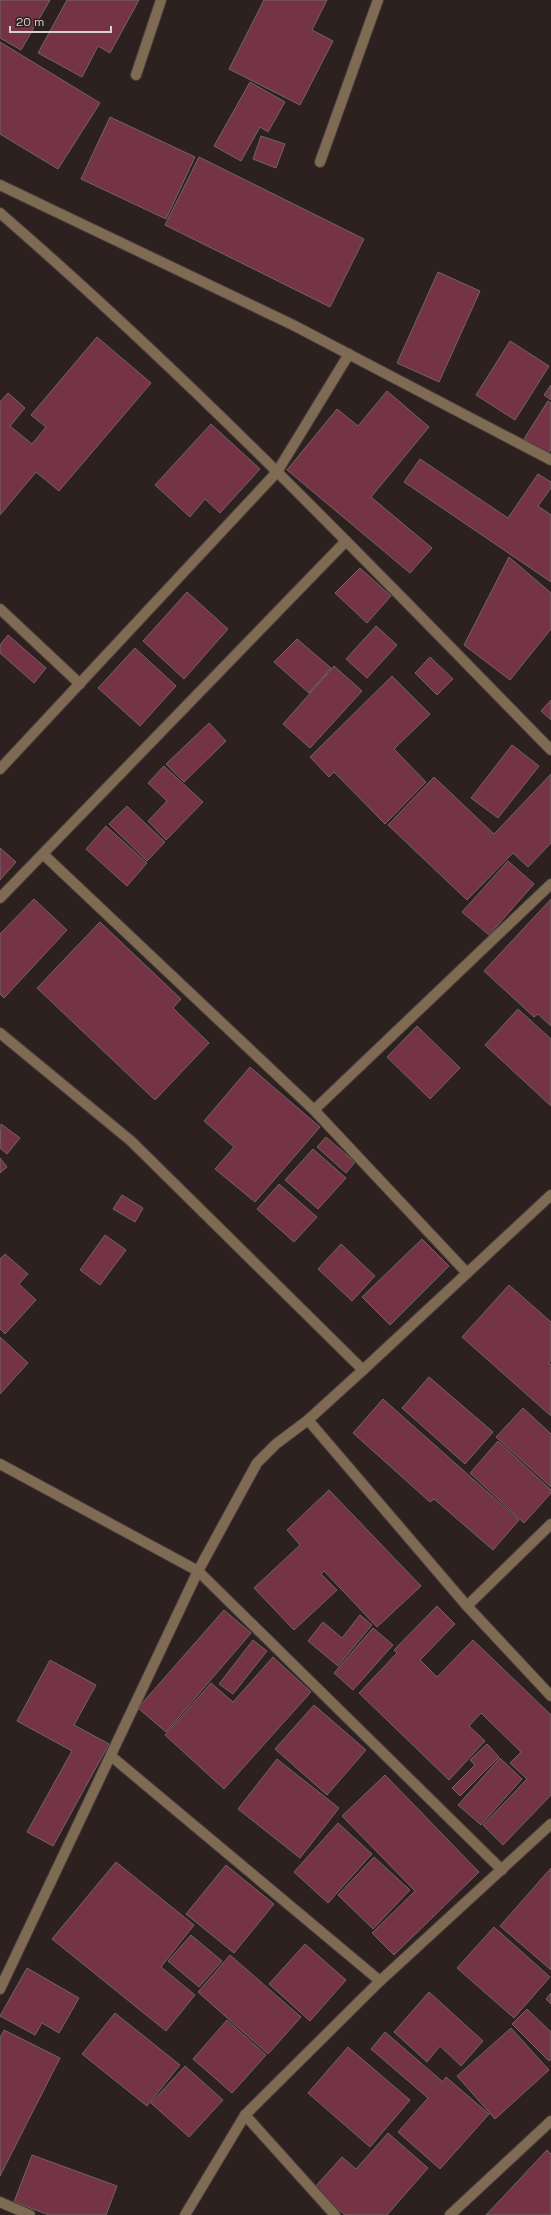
<svg xmlns="http://www.w3.org/2000/svg" width="551" height="2215" font-family="'Space Grotesk',sans-serif">
  <rect width="100%" height="100%" fill="#2c211e"/>
  <g fill="#753446" stroke="#716467">
    <path d="M 0,0 L 50,0 L 21,50 L 0,38 Z"/>
    <path d="M 67,0 L 139,0 L 110,53 L 98,46 L 82,77 L 38,53 Z"/>
    <path d="M 264,0 L 327,0 L 312,30 L 333,41 L 300,105 L 229,69 Z"/>
    <path d="M 0,42 L 100,103 L 58,169 L 0,134 Z"/>
    <path d="M 250,82 L 285,102 L 268,132 L 260,127 L 241,161 L 214,146 Z"/>
    <path d="M 110,117 L 195,157 L 166,219 L 81,179 Z"/>
    <path d="M 261,136 L 285,144 L 276,168 L 253,159 Z"/>
    <path d="M 199,157 L 364,239 L 330,307 L 165,225 Z"/>
    <path d="M 438,272 L 480,291 L 439,382 L 397,363 Z"/>
    <path d="M 97,337 L 151,383 L 59,491 L 36,472 L 0,515 L 0,402 L 8,393 L 25,408 L 10,426 L 32,444 L 46,427 L 31,415 Z"/>
    <path d="M 510,341 L 549,366 L 515,420 L 476,395 Z"/>
    <path d="M 551,385 L 551,400 L 544,395 Z"/>
    <path d="M 387,391 L 429,427 L 371,497 L 432,548 L 410,573 L 287,470 L 337,409 L 358,426 Z"/>
    <path d="M 548,401 L 551,403 L 551,449 L 548,454 L 524,439 Z"/>
    <path d="M 211,424 L 260,469 L 220,513 L 205,499 L 190,517 L 155,485 Z"/>
    <path d="M 420,459 L 508,518 L 538,474 L 551,482 L 551,488 L 538,506 L 551,515 L 551,582 L 404,482 Z"/>
    <path d="M 509,557 L 551,593 L 551,629 L 510,680 L 464,645 Z"/>
    <path d="M 360,568 L 391,596 L 367,623 L 335,593 Z"/>
    <path d="M 187,592 L 228,629 L 184,679 L 143,641 Z"/>
    <path d="M 376,626 L 397,645 L 367,678 L 346,659 Z"/>
    <path d="M 8,635 L 46,668 L 34,683 L 0,653 L 0,645 Z"/>
    <path d="M 297,639 L 331,668 L 309,693 L 274,662 Z"/>
    <path d="M 135,648 L 176,686 L 140,726 L 98,688 Z"/>
    <path d="M 430,657 L 453,679 L 437,695 L 415,673 Z"/>
    <path d="M 334,666 L 362,691 L 310,748 L 283,724 Z"/>
    <path d="M 392,676 L 430,714 L 394,749 L 426,782 L 385,824 L 334,772 L 329,777 L 310,757 Z"/>
    <path d="M 551,700 L 551,720 L 541,711 Z"/>
    <path d="M 209,723 L 226,741 L 184,782 L 166,764 Z"/>
    <path d="M 512,745 L 539,766 L 498,818 L 471,798 Z"/>
    <path d="M 164,766 L 203,802 L 166,840 L 148,821 L 167,801 L 148,783 Z"/>
    <path d="M 551,774 L 551,843 L 528,867 L 513,853 L 467,900 L 388,825 L 434,777 L 494,834 Z"/>
    <path d="M 127,806 L 165,842 L 147,861 L 109,824 Z"/>
    <path d="M 106,826 L 147,863 L 127,886 L 86,849 Z"/>
    <path d="M 0,848 L 16,862 L 0,880 Z"/>
    <path d="M 508,861 L 534,884 L 489,935 L 462,912 Z"/>
    <path d="M 34,899 L 67,930 L 4,998 L 0,994 L 0,934 Z"/>
    <path d="M 551,899 L 551,1026 L 538,1014 L 534,1017 L 484,971 Z"/>
    <path d="M 100,922 L 181,999 L 173,1008 L 209,1043 L 155,1100 L 37,988 Z"/>
    <path d="M 518,1009 L 551,1039 L 551,1106 L 485,1045 Z"/>
    <path d="M 417,1026 L 460,1068 L 430,1099 L 387,1057 Z"/>
    <path d="M 250,1067 L 320,1127 L 255,1202 L 215,1169 L 234,1147 L 204,1121 Z"/>
    <path d="M 1,1124 L 20,1138 L 7,1154 L 0,1148 Z"/>
    <path d="M 326,1137 L 355,1162 L 346,1173 L 317,1147 Z"/>
    <path d="M 313,1149 L 346,1178 L 318,1209 L 285,1180 Z"/>
    <path d="M 0,1158 L 7,1167 L 0,1173 Z"/>
    <path d="M 279,1184 L 317,1217 L 294,1242 L 257,1209 Z"/>
    <path d="M 122,1195 L 143,1208 L 135,1222 L 113,1209 Z"/>
    <path d="M 105,1235 L 126,1250 L 100,1285 L 80,1270 Z"/>
    <path d="M 422,1239 L 449,1266 L 390,1325 L 362,1297 Z"/>
    <path d="M 341,1244 L 375,1276 L 352,1301 L 318,1269 Z"/>
    <path d="M 5,1254 L 28,1274 L 19,1284 L 36,1300 L 5,1334 L 0,1329 L 0,1259 Z"/>
    <path d="M 509,1285 L 551,1322 L 551,1360 L 549,1363 L 551,1365 L 551,1416 L 462,1337 Z"/>
    <path d="M 0,1337 L 28,1363 L 0,1394 Z"/>
    <path d="M 429,1377 L 493,1432 L 465,1464 L 402,1408 Z"/>
    <path d="M 383,1399 L 519,1520 L 493,1550 L 434,1499 L 430,1502 L 353,1433 Z"/>
    <path d="M 523,1408 L 551,1434 L 551,1487 L 496,1437 Z"/>
    <path d="M 498,1441 L 551,1490 L 551,1493 L 524,1523 L 470,1473 Z"/>
    <path d="M 329,1490 L 421,1586 L 377,1627 L 324,1571 L 321,1574 L 337,1590 L 294,1630 L 254,1588 L 300,1545 L 287,1530 Z"/>
    <path d="M 437,1606 L 455,1624 L 420,1660 L 437,1677 L 473,1640 L 551,1715 L 551,1795 L 503,1845 L 483,1825 L 527,1779 L 510,1763 L 521,1752 L 481,1713 L 469,1726 L 485,1741 L 449,1780 L 359,1693 L 397,1653 L 394,1650 Z"/>
    <path d="M 224,1610 L 251,1633 L 166,1732 L 138,1708 Z"/>
    <path d="M 360,1615 L 372,1625 L 338,1666 L 308,1641 L 323,1622 L 342,1638 Z"/>
    <path d="M 373,1628 L 393,1645 L 353,1690 L 334,1673 Z"/>
    <path d="M 253,1640 L 267,1651 L 233,1694 L 219,1684 Z"/>
    <path d="M 273,1657 L 311,1692 L 224,1789 L 165,1735 L 211,1683 L 233,1702 Z"/>
    <path d="M 50,1660 L 96,1685 L 74,1725 L 109,1744 L 53,1846 L 27,1832 L 72,1751 L 17,1721 Z"/>
    <path d="M 314,1705 L 366,1750 L 327,1795 L 275,1749 Z"/>
    <path d="M 487,1744 L 499,1757 L 460,1796 L 452,1788 L 475,1765 L 470,1760 Z"/>
    <path d="M 500,1758 L 522,1779 L 481,1825 L 458,1805 Z"/>
    <path d="M 277,1759 L 339,1808 L 300,1858 L 238,1809 Z"/>
    <path d="M 385,1775 L 479,1872 L 394,1955 L 372,1933 L 415,1891 L 342,1816 Z"/>
    <path d="M 338,1823 L 372,1854 L 328,1903 L 294,1872 Z"/>
    <path d="M 374,1857 L 410,1890 L 373,1929 L 338,1895 Z"/>
    <path d="M 116,1862 L 194,1925 L 161,1967 L 195,1995 L 166,2031 L 52,1939 Z"/>
    <path d="M 226,1865 L 274,1904 L 234,1953 L 186,1914 Z"/>
    <path d="M 551,1868 L 551,1970 L 500,1926 Z"/>
    <path d="M 494,1927 L 550,1977 L 514,2018 L 457,1968 Z"/>
    <path d="M 191,1935 L 222,1961 L 199,1987 L 168,1961 Z"/>
    <path d="M 305,1944 L 346,1980 L 310,2021 L 269,1984 Z"/>
    <path d="M 230,1955 L 301,2017 L 268,2054 L 198,1992 Z"/>
    <path d="M 27,1968 L 79,1998 L 59,2033 L 42,2023 L 35,2035 L 0,2016 Z"/>
    <path d="M 429,1992 L 483,2041 L 461,2066 L 440,2046 L 427,2062 L 394,2032 Z"/>
    <path d="M 551,1993 L 551,2004 L 546,1999 Z"/>
    <path d="M 527,2009 L 551,2032 L 551,2059 L 549,2061 L 512,2024 Z"/>
    <path d="M 115,2013 L 180,2065 L 147,2106 L 82,2054 Z"/>
    <path d="M 227,2020 L 266,2055 L 232,2093 L 193,2059 Z"/>
    <path d="M 511,2028 L 549,2070 L 495,2119 L 457,2076 Z"/>
    <path d="M 4,2030 L 60,2058 L 0,2176 L 0,2038 Z"/>
    <path d="M 385,2032 L 443,2082 L 446,2077 L 489,2114 L 440,2169 L 398,2132 L 428,2098 L 371,2049 Z"/>
    <path d="M 348,2047 L 410,2100 L 370,2147 L 308,2093 Z"/>
    <path d="M 185,2066 L 223,2100 L 189,2137 L 151,2103 Z"/>
    <path d="M 388,2133 L 428,2168 L 387,2215 L 345,2215 L 314,2188 L 342,2157 L 356,2169 Z"/>
    <path d="M 547,2150 L 551,2154 L 551,2215 L 486,2215 Z"/>
    <path d="M 32,2155 L 117,2186 L 106,2215 L 49,2215 L 14,2202 Z"/>
  </g>
  <g fill="none" stroke-linecap="round" stroke-linejoin="round">
    <g stroke="#483d3a" stroke-width="12">
      <g id="minor">
        <path d="M 136,75 L 161,0"/>
        <path d="M 320,162 L 378,0"/>
        <path d="M 0,185 L 293,325 L 551,460"/>
        <path d="M 0,213 C 194,381 372,567 551,750"/>
        <path d="M 0,609 L 80,684"/>
        <path d="M 0,769 L 277,472 L 349,354"/>
        <path d="M 43,854 L 314,1110 L 467,1273"/>
        <path d="M 0,898 L 346,541"/>
        <path d="M 0,1033 L 131,1141 L 363,1370 L 308,1420 L 276,1444 L 257,1463 L 198,1571 L 0,1464"/>
        <path d="M 314,1110 L 551,884"/>
        <path d="M 363,1370 L 551,1195"/>
        <path d="M 308,1420 L 467,1606 L 551,1696"/>
        <path d="M 467,1606 L 551,1524"/>
        <path d="M 111,1756 L 380,1981"/>
        <path d="M 0,1989 L 198,1571 L 502,1870"/>
        <path d="M 245,2115 L 335,2215"/>
        <path d="M 0,2202 L 30,2215"/>
        <path d="M 185,2215 L 245,2115 L 380,1981 L 551,1824"/>
        <path d="M 450,2215 L 551,2121"/>
      </g>
    </g>
    <use href="#minor" stroke="#7f6b54" stroke-width="10"/>
  </g>
  <path d="M10 26v6h101v-6" fill="none" stroke="#d9d1cf" stroke-width="2"/>
  <text x="16" y="26" font-size="12" fill="#d9d1cf" stroke="#2c211e" stroke-width="3" paint-order="stroke">20 m</text>
</svg>
